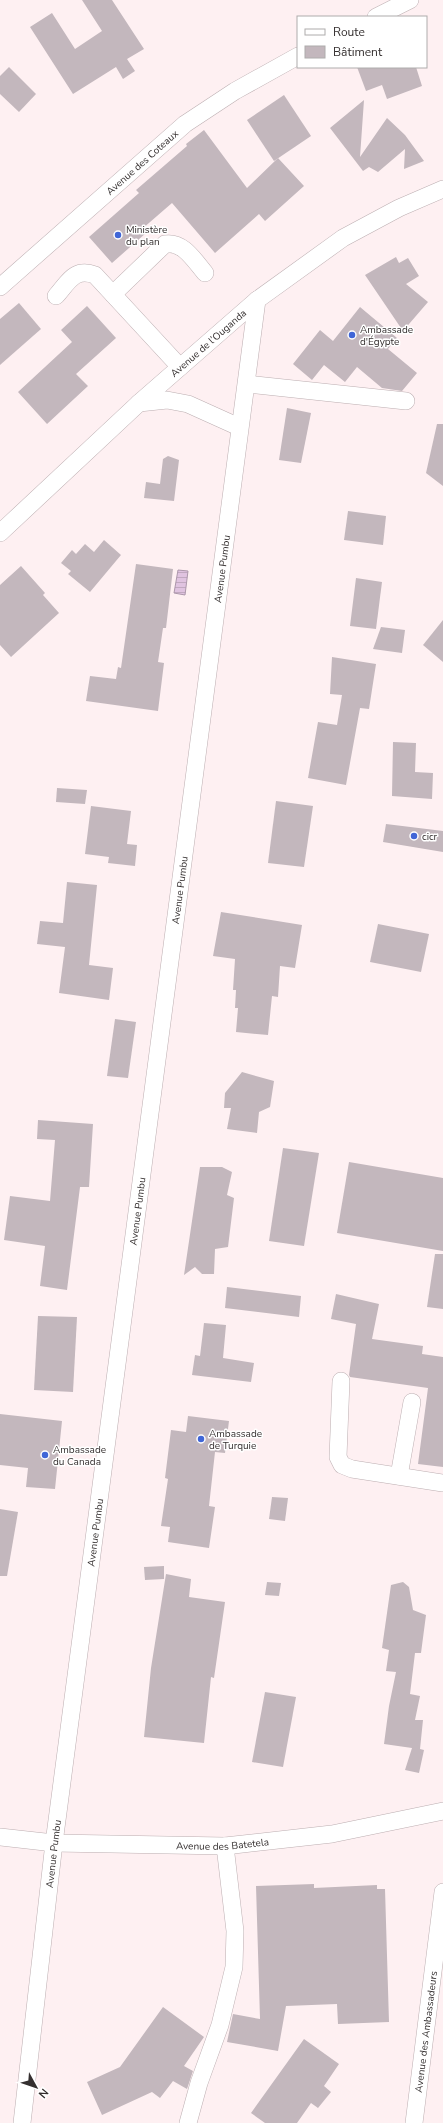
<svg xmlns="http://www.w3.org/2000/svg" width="443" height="2123" font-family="'Nunito Sans',sans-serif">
  <defs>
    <pattern id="water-rules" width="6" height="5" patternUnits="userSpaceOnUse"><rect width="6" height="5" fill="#e0c3e0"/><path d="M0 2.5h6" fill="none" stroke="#c1a8c0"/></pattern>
  </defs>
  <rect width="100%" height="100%" fill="#fef0f2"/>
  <path fill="url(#water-rules)" stroke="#ac97ab" d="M 178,570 L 188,571 L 185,595 L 174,593 Z"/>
  <g fill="#c3b7bd">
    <path d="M 82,0 L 112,0 L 144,49 L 127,59 L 135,71 L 123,79 L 116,67 L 73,94 L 30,27 L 52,13 L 75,49 L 102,31 Z"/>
    <path d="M 9,67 L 36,94 L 19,112 L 0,94 L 0,76 Z"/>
    <path d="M 357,67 L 416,67 L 422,86 L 387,99 L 382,85 L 366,91 Z"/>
    <path d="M 284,95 L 311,136 L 274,161 L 247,120 Z"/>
    <path d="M 364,100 L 360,157 L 387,118 L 405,135 L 424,161 L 404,169 L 405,149 L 378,172 L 369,167 L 363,171 L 330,128 Z"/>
    <path d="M 204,130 L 247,188 L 278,158 L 304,186 L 265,221 L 259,214 L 215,253 L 172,203 L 142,229 L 146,233 L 112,263 L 89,237 L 139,193 L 136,190 L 187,146 L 186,144 Z"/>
    <path d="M 396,257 L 399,263 L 408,258 L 419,276 L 406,284 L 428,302 L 403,331 L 365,275 Z"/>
    <path d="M 19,303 L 41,329 L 0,365 L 0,319 Z"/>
    <path d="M 87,306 L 116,338 L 76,374 L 88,386 L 47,424 L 18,392 L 72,342 L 61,330 Z"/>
    <path d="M 360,307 L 397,338 L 388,349 L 417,373 L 402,391 L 382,388 L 357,367 L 345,382 L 324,365 L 312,380 L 293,364 L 320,330 L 333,341 Z"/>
    <path d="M 287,408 L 311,413 L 301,463 L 279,460 Z"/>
    <path d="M 437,424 L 443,424 L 443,486 L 426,473 Z"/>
    <path d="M 168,456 L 179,460 L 174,501 L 144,498 L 146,482 L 160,484 L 163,459 Z"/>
    <path d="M 348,511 L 386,516 L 383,545 L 344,540 Z"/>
    <path d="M 104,540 L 121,555 L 90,592 L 68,574 L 71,571 L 61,563 L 72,550 L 76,554 L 85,544 L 94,552 Z"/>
    <path d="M 136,564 L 173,569 L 166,628 L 163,628 L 158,662 L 164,663 L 158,711 L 86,701 L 90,676 L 116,679 L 118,667 L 121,668 Z"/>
    <path d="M 21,566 L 45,593 L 43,595 L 59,613 L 11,657 L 0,645 L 0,585 Z"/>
    <path d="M 356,578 L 382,582 L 376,629 L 350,626 Z"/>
    <path d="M 443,620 L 443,662 L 423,645 Z"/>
    <path d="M 381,627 L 405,630 L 402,653 L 373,649 Z"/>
    <path d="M 332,657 L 376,664 L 369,709 L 360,708 L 346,785 L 308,778 L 318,722 L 337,725 L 342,695 L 330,694 Z"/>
    <path d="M 393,742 L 416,743 L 415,772 L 433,773 L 432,799 L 392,796 Z"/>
    <path d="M 57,788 L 87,790 L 85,804 L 56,802 Z"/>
    <path d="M 276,801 L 313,806 L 304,867 L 268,863 Z"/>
    <path d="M 91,806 L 131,811 L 127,844 L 137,845 L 135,866 L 108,863 L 109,857 L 85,854 Z"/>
    <path d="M 386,824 L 443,831 L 443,852 L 383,842 Z"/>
    <path d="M 67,882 L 97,885 L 89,965 L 113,968 L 109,1000 L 59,993 L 65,947 L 37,944 L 40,921 L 63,923 Z"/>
    <path d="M 221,912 L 302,925 L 295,968 L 280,966 L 278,997 L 272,996 L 268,1035 L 236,1032 L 238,1008 L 235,1008 L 236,990 L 233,990 L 235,959 L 213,956 Z"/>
    <path d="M 378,924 L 429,934 L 421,972 L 370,962 Z"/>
    <path d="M 115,1019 L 136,1022 L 128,1078 L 107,1076 Z"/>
    <path d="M 242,1072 L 274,1081 L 270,1107 L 259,1112 L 257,1133 L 227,1129 L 231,1108 L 224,1108 L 225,1093 Z"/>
    <path d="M 38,1120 L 93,1124 L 89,1187 L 80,1187 L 67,1290 L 40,1286 L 45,1246 L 4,1240 L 10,1196 L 50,1201 L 55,1140 L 37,1139 Z"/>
    <path d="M 283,1148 L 319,1153 L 304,1246 L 269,1241 Z"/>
    <path d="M 349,1162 L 443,1178 L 443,1251 L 337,1233 Z"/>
    <path d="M 200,1167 L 222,1167 L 232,1172 L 227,1195 L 234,1198 L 228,1247 L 215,1249 L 214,1274 L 202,1274 L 195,1267 L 184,1275 Z"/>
    <path d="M 435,1254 L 443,1254 L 443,1309 L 427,1307 Z"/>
    <path d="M 227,1287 L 301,1296 L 299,1317 L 225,1308 Z"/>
    <path d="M 336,1294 L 379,1304 L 372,1339 L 423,1346 L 422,1354 L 443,1357 L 443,1467 L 418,1464 L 428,1388 L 350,1377 L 349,1375 L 356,1324 L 331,1319 Z"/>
    <path d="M 38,1316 L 77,1317 L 73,1392 L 34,1390 Z"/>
    <path d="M 204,1323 L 226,1325 L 223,1358 L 254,1363 L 251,1382 L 192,1375 L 195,1355 L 200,1356 Z"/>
    <path d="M 0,1414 L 62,1421 L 55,1489 L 26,1487 L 28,1468 L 0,1465 Z"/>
    <path d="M 188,1416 L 229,1421 L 225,1453 L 215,1452 L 209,1506 L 215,1507 L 209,1548 L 168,1542 L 170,1527 L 161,1526 L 168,1479 L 165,1478 L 171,1430 L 186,1432 Z"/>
    <path d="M 272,1497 L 288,1498 L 285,1521 L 269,1519 Z"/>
    <path d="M 0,1509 L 18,1512 L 7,1576 L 0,1576 Z"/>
    <path d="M 164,1566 L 164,1579 L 145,1580 L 144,1567 Z"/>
    <path d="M 166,1574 L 191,1579 L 189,1597 L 225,1602 L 214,1678 L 211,1677 L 204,1743 L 144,1737 L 151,1668 Z"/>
    <path d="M 267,1582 L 281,1583 L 279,1596 L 265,1595 Z"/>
    <path d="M 403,1582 L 409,1587 L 413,1610 L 426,1615 L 421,1653 L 415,1653 L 410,1694 L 420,1696 L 415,1720 L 423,1720 L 420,1749 L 424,1750 L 419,1773 L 405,1770 L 412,1748 L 384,1744 L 389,1706 L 396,1672 L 386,1671 L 389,1650 L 382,1648 L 391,1585 Z"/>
    <path d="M 265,1692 L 296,1697 L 283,1767 L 252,1762 Z"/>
    <path d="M 314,1884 L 314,1888 L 377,1885 L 377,1889 L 385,1889 L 389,2022 L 338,2024 L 337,2004 L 286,2006 L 278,2051 L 227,2042 L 233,2014 L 260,2019 L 256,1886 Z"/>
    <path d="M 163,2007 L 204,2037 L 184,2066 L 193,2071 L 187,2089 L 173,2081 L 160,2098 L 152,2092 L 102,2115 L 87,2082 L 120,2067 Z"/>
    <path d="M 304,2039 L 339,2064 L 324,2086 L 331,2092 L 318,2108 L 311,2103 L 297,2123 L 265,2123 L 251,2113 Z"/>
  </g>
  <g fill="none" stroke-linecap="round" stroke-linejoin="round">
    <g stroke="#bcaeb1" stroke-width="18">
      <g id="minor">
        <path d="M 376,17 L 410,0"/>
        <path id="s1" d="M 0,287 L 185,124 L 235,91 L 298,56"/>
        <path d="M 113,294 L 165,244 C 183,241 194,260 205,273"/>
        <path d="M 56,296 C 68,283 74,267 95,275 L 180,367"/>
        <path d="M 247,384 L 406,401"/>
        <path d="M 139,403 L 167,400 L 188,404 L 239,427"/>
        <path id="s2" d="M 0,533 L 139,403 L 257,300 L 343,238 L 399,208 L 443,189"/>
        <path d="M 341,1381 L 338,1457 L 342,1465 L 352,1469 L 443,1483"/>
        <path d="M 399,1476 L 412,1402"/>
        <path id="s3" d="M 0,1837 L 54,1843 L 225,1846 L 332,1834 L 443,1811"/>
        <path id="s4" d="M 22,2123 L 54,1843 L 257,300"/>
        <path d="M 188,2123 L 199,2083 L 220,2025 L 234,1967 L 235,1931 L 225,1846"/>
        <path id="s5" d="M 414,2123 L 443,1892"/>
      </g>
    </g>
    <use href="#minor" stroke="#fff" stroke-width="17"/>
  </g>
  <g fill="#4066d7" stroke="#fff" stroke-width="1.5">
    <circle cx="118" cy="235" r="4"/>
    <circle cx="352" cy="335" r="4"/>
    <circle cx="414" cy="836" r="4"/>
    <circle cx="201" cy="1439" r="4"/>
    <circle cx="45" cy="1455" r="4"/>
  </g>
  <g text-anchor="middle" stroke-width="3" stroke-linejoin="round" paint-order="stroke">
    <g font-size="10" fill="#342f2f" stroke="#fff">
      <text dy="4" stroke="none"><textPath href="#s1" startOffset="189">Avenue des Coteaux</textPath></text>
      <text dy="4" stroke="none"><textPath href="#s2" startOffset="282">Avenue de l’Ouganda</textPath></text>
      <text dy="4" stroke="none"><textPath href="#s4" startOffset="1567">Avenue Pumbu</textPath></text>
      <text dy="4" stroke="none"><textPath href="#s4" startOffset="1243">Avenue Pumbu</textPath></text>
      <text dy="4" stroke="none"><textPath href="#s4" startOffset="919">Avenue Pumbu</textPath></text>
      <text dy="4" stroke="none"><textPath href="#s4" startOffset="595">Avenue Pumbu</textPath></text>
      <text dy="4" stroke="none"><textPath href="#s3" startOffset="223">Avenue des Batetela</textPath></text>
      <text dy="4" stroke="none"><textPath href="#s4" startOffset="271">Avenue Pumbu</textPath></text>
      <text dy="4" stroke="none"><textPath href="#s5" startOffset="92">Avenue des Ambassadeurs</textPath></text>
    </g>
    <g font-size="10" fill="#342f2f" stroke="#fff" text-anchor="start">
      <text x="126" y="233">Ministère<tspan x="126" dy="12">du plan</tspan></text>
      <text x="360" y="333">Ambassade<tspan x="360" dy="12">d'Égypte</tspan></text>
      <text x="422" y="840">cicr</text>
      <text x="209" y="1437">Ambassade<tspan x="209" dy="12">de Turquie</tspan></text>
      <text x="53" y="1453">Ambassade<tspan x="53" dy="12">du Canada</tspan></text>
    </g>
  </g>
  <rect x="297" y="16" width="130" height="52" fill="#ffffff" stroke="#aeacac"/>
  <rect x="305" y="29" width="20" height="6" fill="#ffffff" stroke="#aeacac"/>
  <text x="333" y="36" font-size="12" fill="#342f2f">Route</text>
  <rect x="305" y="46" width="20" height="12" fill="#c3b7bd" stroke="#aeacac"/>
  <text x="333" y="56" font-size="12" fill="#342f2f">Bâtiment</text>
  <g transform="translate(36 2087) rotate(130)" stroke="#ffffff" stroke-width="3" paint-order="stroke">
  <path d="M0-3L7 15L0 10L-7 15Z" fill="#342f2f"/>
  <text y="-6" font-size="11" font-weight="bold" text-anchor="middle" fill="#342f2f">N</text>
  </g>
</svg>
